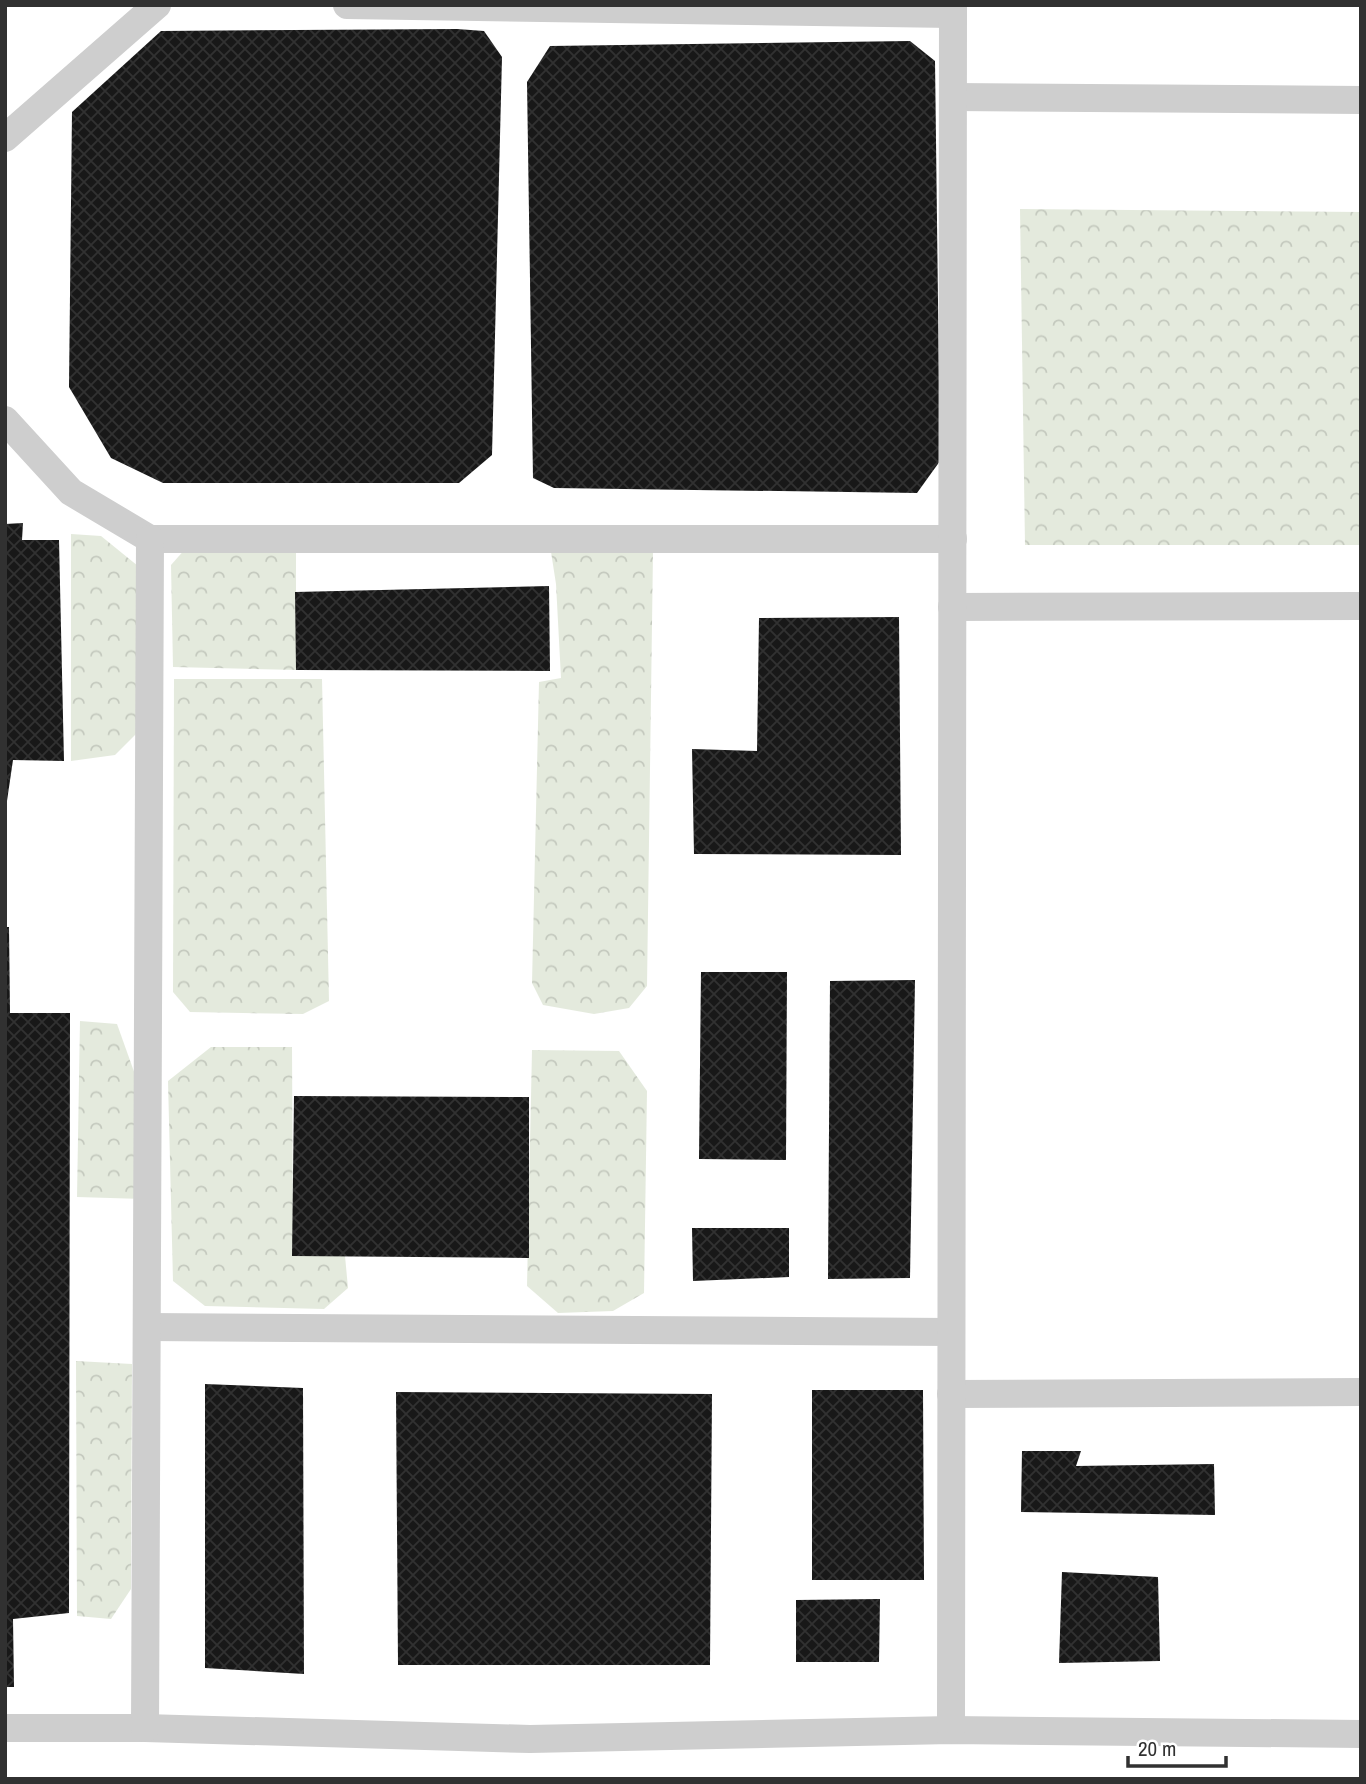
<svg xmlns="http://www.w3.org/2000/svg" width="1366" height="1784" font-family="'Archivo Narrow',sans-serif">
  <defs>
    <pattern id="park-crowns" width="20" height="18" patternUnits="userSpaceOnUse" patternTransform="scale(1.75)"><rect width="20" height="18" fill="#e4eadd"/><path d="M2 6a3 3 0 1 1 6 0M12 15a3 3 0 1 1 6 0" fill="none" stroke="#c4c9be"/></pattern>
    <pattern id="building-cross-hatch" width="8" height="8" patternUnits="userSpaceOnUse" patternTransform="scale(1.75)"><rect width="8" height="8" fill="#181818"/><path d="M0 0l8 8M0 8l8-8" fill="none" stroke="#313131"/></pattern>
  </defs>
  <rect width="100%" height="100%" fill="#fff"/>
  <g fill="url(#park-crowns)">
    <path d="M 1020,209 L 1361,212 L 1361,545 L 1025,545 Z"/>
    <path d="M 71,534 L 101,536 L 138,566 L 137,733 L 115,755 L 71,761 Z"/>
    <path d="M 194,539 L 296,539 L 296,670 L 173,667 L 171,565 Z"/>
    <path d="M 549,539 L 653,552 L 647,986 L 629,1008 L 594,1014 L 543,1005 L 532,983 L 539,682 L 561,678 L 556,584 Z"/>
    <path d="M 174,679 L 322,679 L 329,1001 L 303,1014 L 190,1012 L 173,992 Z"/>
    <path d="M 80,1021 L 117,1024 L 142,1094 L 143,1199 L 77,1197 Z"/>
    <path d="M 211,1047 L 292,1047 L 293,1255 L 345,1256 L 348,1288 L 324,1309 L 205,1306 L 173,1281 L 168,1081 Z"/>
    <path d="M 532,1050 L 619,1051 L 647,1091 L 644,1293 L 613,1311 L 558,1313 L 527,1286 Z"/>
    <path d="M 76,1361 L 132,1364 L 131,1589 L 111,1619 L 77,1616 Z"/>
  </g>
  <g fill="url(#building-cross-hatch)">
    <path d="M 457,29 L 484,31 L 502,57 L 492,455 L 459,483 L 163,483 L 111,458 L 69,387 L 72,112 L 161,31 Z"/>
    <path d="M 910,41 L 935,61 L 940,461 L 917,493 L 554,488 L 533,478 L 527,82 L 550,46 Z"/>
    <path d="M 23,523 L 22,540 L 59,540 L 64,761 L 13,760 L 7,801 L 5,524 Z"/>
    <path d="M 549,586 L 550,671 L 296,670 L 295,592 Z"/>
    <path d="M 899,617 L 901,855 L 694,854 L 692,749 L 757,751 L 759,618 Z"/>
    <path d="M 5,927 L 9,927 L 10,1013 L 70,1013 L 69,1613 L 13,1619 L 14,1687 L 5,1687 Z"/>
    <path d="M 701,972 L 787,972 L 786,1160 L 699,1159 Z"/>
    <path d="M 915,980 L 910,1278 L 828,1279 L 830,981 Z"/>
    <path d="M 294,1096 L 529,1097 L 529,1258 L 292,1256 Z"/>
    <path d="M 692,1228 L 789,1228 L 789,1277 L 693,1281 Z"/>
    <path d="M 205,1384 L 303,1388 L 304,1674 L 205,1668 Z"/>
    <path d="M 812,1390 L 923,1390 L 924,1580 L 812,1580 Z"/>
    <path d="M 396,1392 L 712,1394 L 710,1665 L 398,1665 Z"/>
    <path d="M 1022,1451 L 1081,1451 L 1076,1466 L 1214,1464 L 1215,1515 L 1021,1512 Z"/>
    <path d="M 1062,1572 L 1158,1577 L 1160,1661 L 1059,1663 Z"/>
    <path d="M 880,1599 L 879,1662 L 796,1662 L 796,1600 Z"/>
  </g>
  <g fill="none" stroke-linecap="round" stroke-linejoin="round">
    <g stroke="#cecece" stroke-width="28">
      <path d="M 347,5 L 953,14"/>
      <path d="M 953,97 L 1361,100"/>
      <path d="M 5,138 L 157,5"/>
      <path d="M 5,420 L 71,492 L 150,539 L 953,539"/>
      <path d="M 952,607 L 1361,606"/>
      <path d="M 147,1327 L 951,1332"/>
      <path d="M 951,1394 L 1361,1392"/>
      <path d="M 5,1728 L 145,1728 L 530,1739 L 951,1730 L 1361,1734"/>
      <path d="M 145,1728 L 150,539"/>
      <path d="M 951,1730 L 953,5"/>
    </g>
  </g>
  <rect width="1366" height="1784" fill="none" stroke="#313131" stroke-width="14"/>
  <path d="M1128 1756v10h98v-10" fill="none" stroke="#313131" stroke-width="3.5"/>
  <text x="1138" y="1756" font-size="21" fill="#313131" stroke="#ffffff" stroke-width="5" paint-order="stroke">20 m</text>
</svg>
